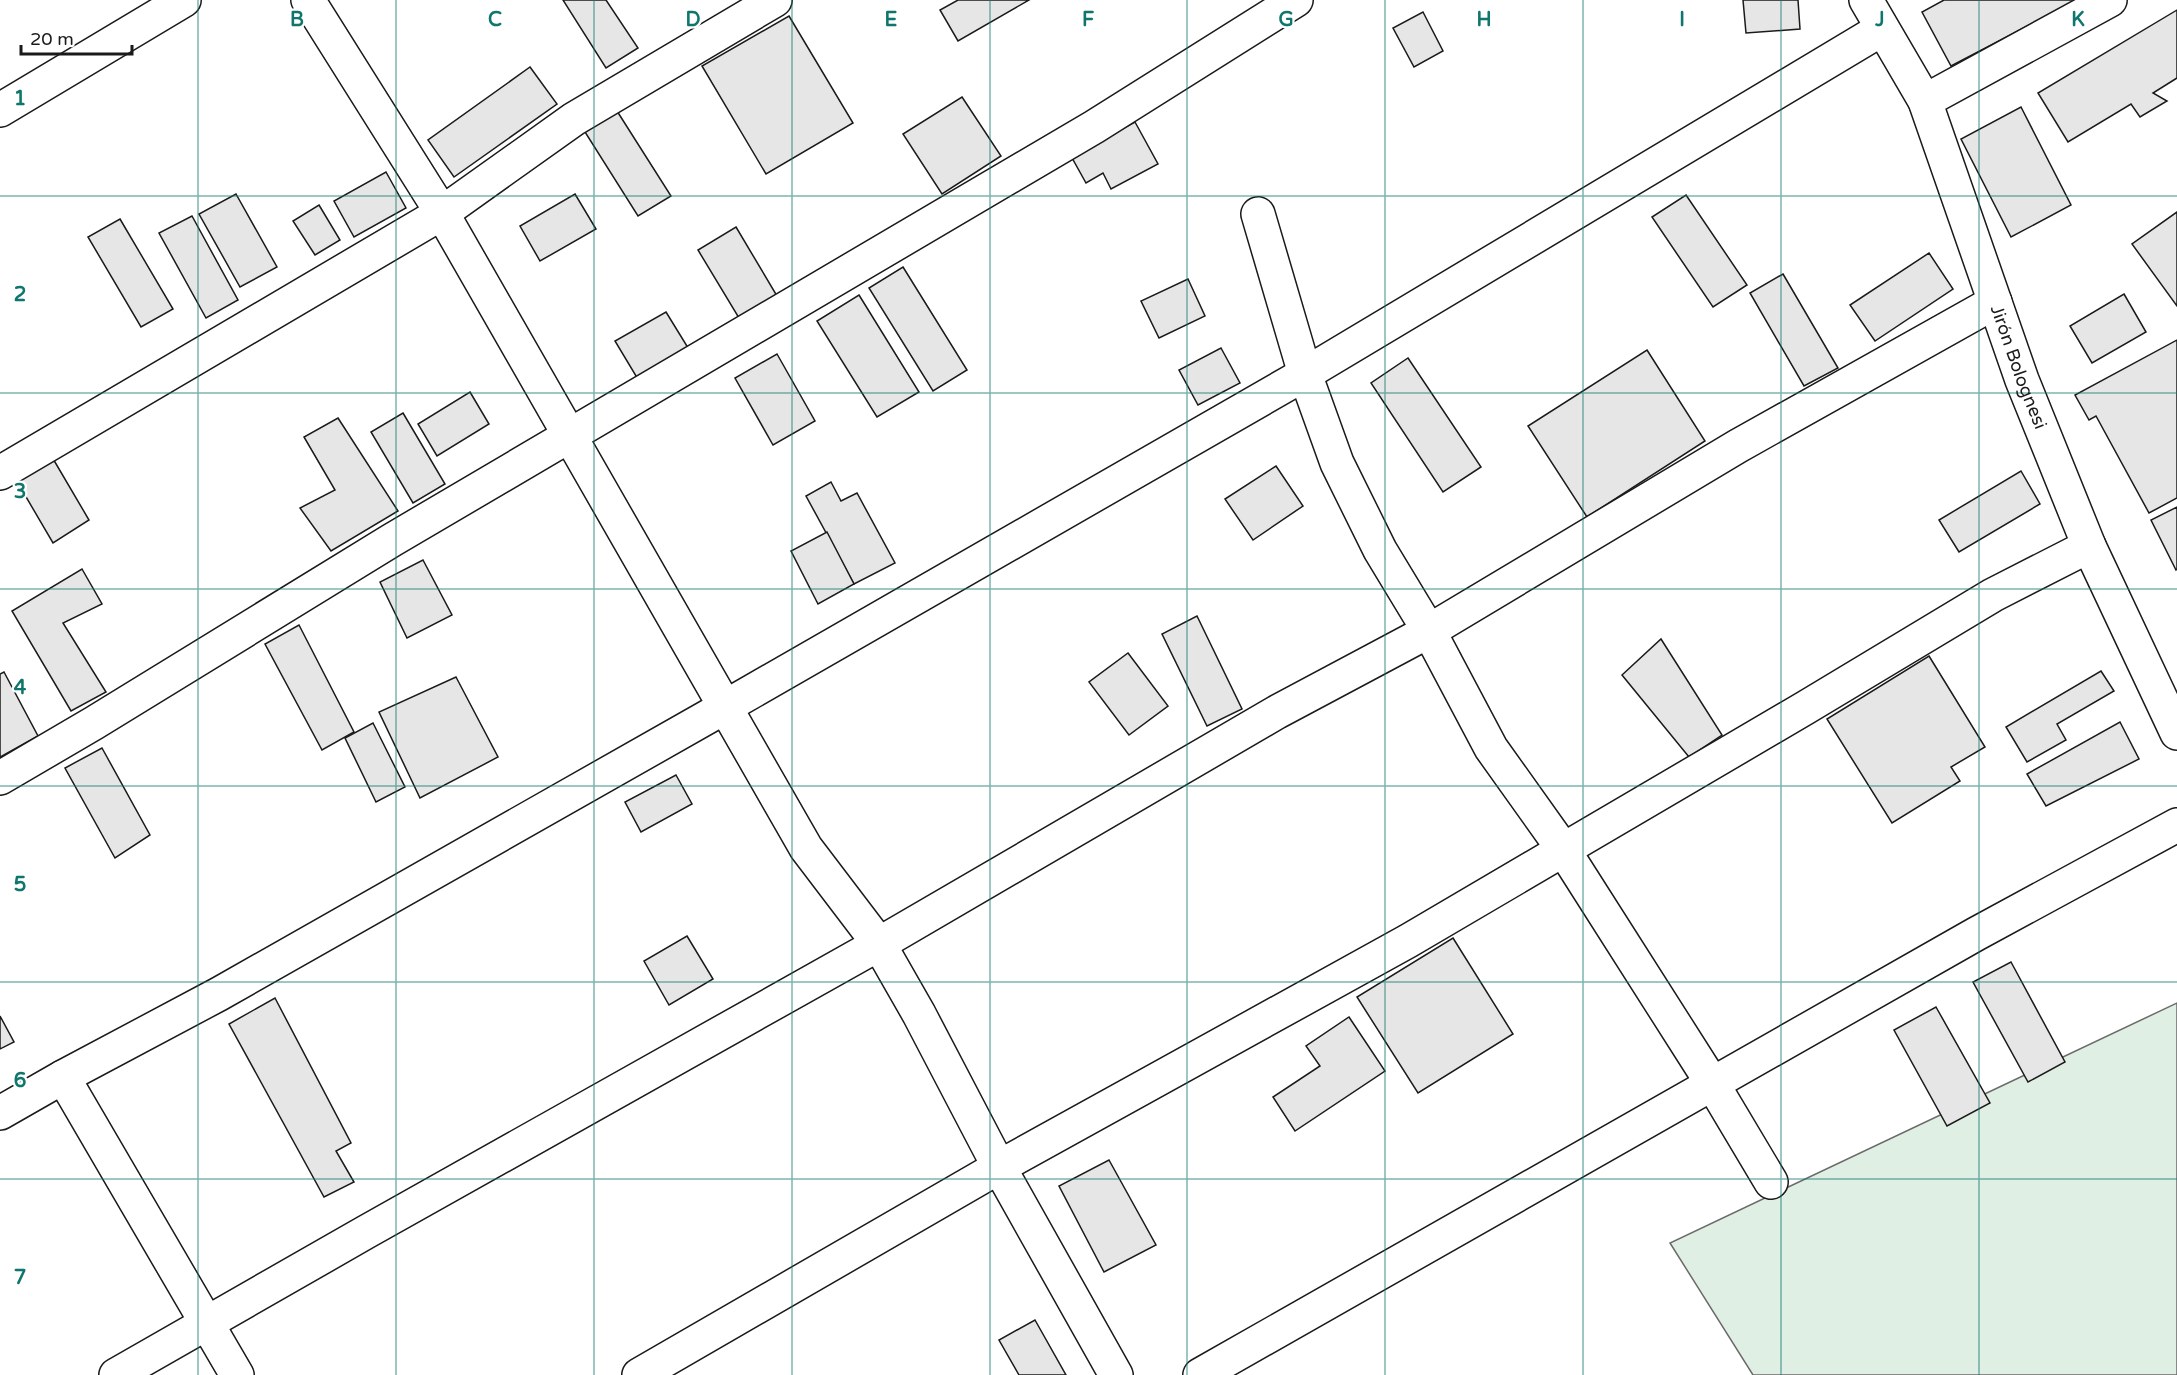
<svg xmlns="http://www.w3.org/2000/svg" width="2177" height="1375" font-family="'Varela Round',sans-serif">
  <rect width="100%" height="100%" fill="#fff"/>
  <path fill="#e0efe3" stroke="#6a6a6a" stroke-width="1.5" d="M 2177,1003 L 2177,1375 L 1753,1375 L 1670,1243 Z"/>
  <g fill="#e6e6e6" stroke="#1a1a1a" stroke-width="1.5">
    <path d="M 563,0 L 606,0 L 638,48 L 606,68 Z"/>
    <path d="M 958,0 L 1029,0 L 958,41 L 940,10 Z"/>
    <path d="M 1743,0 L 1798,0 L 1800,29 L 1746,33 Z"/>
    <path d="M 1944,0 L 2077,0 L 1951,66 L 1922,12 Z"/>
    <path d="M 2177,10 L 2177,78 L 2153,93 L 2167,101 L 2140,117 L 2131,104 L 2068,142 L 2038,93 Z"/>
    <path d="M 1423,12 L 1443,51 L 1414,67 L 1393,28 Z"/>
    <path d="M 789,16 L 853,123 L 766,174 L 702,66 Z"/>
    <path d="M 530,67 L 557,104 L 454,177 L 428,140 Z"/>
    <path d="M 962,97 L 1001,156 L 942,194 L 903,134 Z"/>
    <path d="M 2021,107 L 2071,205 L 2011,237 L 1961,139 Z"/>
    <path d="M 617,111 L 671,196 L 638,216 L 585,132 Z"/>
    <path d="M 1135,122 L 1158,164 L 1111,189 L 1103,173 L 1086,183 L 1071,156 Z"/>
    <path d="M 386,172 L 406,208 L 354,237 L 334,201 Z"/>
    <path d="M 236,194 L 277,267 L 240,287 L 199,214 Z"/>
    <path d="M 575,194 L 596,229 L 540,261 L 520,226 Z"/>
    <path d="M 1686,195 L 1747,285 L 1713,307 L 1652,217 Z"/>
    <path d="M 319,205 L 340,240 L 315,255 L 293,221 Z"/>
    <path d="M 2177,212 L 2177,306 L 2132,244 Z"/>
    <path d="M 192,216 L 238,300 L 206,318 L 159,233 Z"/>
    <path d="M 120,219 L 173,309 L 141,327 L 88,237 Z"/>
    <path d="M 736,227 L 780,301 L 742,323 L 698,250 Z"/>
    <path d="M 1929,253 L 1953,289 L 1875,341 L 1850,305 Z"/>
    <path d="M 903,267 L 967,370 L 933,391 L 869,288 Z"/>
    <path d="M 1783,274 L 1838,368 L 1804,386 L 1750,293 Z"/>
    <path d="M 1188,279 L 1205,316 L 1159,338 L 1141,301 Z"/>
    <path d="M 2124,294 L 2146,332 L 2092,363 L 2070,326 Z"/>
    <path d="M 859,295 L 919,392 L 877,417 L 817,321 Z"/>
    <path d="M 666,312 L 690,351 L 639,381 L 615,341 Z"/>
    <path d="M 2177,340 L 2177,498 L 2149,513 L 2096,416 L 2089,420 L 2075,395 Z"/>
    <path d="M 1221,348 L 1240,383 L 1198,405 L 1179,370 Z"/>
    <path d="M 1647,350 L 1705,441 L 1587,517 L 1528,426 Z"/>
    <path d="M 777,354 L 815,421 L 773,445 L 735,378 Z"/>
    <path d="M 1408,358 L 1481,467 L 1443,492 L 1371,383 Z"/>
    <path d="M 470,392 L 489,424 L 437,456 L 418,424 Z"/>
    <path d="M 403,413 L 445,484 L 413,503 L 371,432 Z"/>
    <path d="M 338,418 L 398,511 L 331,551 L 300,508 L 335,490 L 304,437 Z"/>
    <path d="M 52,457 L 89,520 L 53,543 L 15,478 Z"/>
    <path d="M 1276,466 L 1303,506 L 1253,540 L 1225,499 Z"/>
    <path d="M 2021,471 L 2040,504 L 1959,552 L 1939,520 Z"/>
    <path d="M 831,482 L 841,501 L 857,493 L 895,563 L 854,584 L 806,496 Z"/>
    <path d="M 2177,507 L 2177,569 L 2176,570 L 2151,520 Z"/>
    <path d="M 827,532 L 854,584 L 818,604 L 791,551 Z"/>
    <path d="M 423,560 L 452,615 L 407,638 L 380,582 Z"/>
    <path d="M 82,569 L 102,604 L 63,623 L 106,692 L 71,711 L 12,611 Z"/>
    <path d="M 1197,616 L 1242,709 L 1207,726 L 1162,634 Z"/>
    <path d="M 299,625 L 354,732 L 322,750 L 265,644 Z"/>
    <path d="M 1661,639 L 1722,735 L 1689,757 L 1622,675 Z"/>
    <path d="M 1128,653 L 1168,706 L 1129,735 L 1089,682 Z"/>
    <path d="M 1929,656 L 1985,747 L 1951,767 L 1960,781 L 1892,823 L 1827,719 Z"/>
    <path d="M 2101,671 L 2114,691 L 2057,724 L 2066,740 L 2027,762 L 2006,727 Z"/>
    <path d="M 4,672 L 38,736 L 0,757 L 0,674 Z"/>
    <path d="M 456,677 L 498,757 L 420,798 L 379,712 Z"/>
    <path d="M 2120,722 L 2139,759 L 2046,806 L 2027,774 Z"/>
    <path d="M 373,723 L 405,787 L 376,802 L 345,738 Z"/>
    <path d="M 102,748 L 150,835 L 115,858 L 65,768 Z"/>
    <path d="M 676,775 L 692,804 L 641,832 L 625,802 Z"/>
    <path d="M 687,936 L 713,979 L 669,1005 L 644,961 Z"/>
    <path d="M 1453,938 L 1513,1034 L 1418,1093 L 1357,997 Z"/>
    <path d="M 2011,962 L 2065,1062 L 2028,1082 L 1973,982 Z"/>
    <path d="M 275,998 L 351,1143 L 336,1151 L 354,1182 L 324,1197 L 229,1024 Z"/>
    <path d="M 1936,1007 L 1990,1103 L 1947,1126 L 1894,1030 Z"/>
    <path d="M 0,1016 L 14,1042 L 0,1049 Z"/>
    <path d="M 1349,1017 L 1385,1071 L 1295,1131 L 1273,1097 L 1320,1066 L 1306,1046 Z"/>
    <path d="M 1109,1160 L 1156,1245 L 1104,1272 L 1059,1186 Z"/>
    <path d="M 1035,1320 L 1066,1375 L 1019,1375 L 999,1340 Z"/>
  </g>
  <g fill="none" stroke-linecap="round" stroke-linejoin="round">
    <g stroke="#1a1a1a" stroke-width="36">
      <g id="street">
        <path d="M 308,0 L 442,213 L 806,848 L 879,944 L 919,1014 L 999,1167 L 1116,1375"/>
        <path id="s1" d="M 1866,0 L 1925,101 L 2022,380 L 2089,546 L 2177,733"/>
        <path d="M 1925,101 L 2110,0"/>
        <path d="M 0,110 L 184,0"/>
        <path d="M 1258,214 L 1305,374 L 1337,463 L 1380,550 L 1429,631 L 1491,748 L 1563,849 L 1712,1083 L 1771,1182"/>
        <path d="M 0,473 L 442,213 L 574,119 L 775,0"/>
        <path d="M 0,778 L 94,723 L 392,540 L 1094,127 L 1296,0"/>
        <path d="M 63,1077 L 237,1375"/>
        <path d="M 0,1113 L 63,1077 L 219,994 L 725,707 L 1305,374 L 1882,29"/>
        <path d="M 116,1375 L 366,1232 L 879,944 L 1277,712 L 1429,631 L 1738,446 L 1995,302"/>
        <path d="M 639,1375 L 999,1167 L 1408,941 L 1805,708 L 1993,595 L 2089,546"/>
        <path d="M 1200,1375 L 1976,934 L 2177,825"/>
      </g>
    </g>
    <use href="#street" stroke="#fff" stroke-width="33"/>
  </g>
  <path fill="none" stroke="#0f766e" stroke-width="1.5" stroke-opacity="0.55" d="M 198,0 L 198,1375M 396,0 L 396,1375M 594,0 L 594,1375M 792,0 L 792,1375M 990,0 L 990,1375M 1187,0 L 1187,1375M 1385,0 L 1385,1375M 1583,0 L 1583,1375M 1781,0 L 1781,1375M 1979,0 L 1979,1375M 0,196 L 2177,196M 0,393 L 2177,393M 0,589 L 2177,589M 0,786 L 2177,786M 0,982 L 2177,982M 0,1179 L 2177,1179"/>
  <g text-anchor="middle" stroke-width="4.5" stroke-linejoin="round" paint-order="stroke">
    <g font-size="18" fill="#1a1a1a" stroke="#fff">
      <text dy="6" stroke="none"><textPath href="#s1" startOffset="399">Jirón Bolognesi</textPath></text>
    </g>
  </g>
  <g font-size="20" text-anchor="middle" font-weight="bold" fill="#0f766e" stroke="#fff" stroke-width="4.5" stroke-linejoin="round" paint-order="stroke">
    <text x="297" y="26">B</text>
    <text x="495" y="26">C</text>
    <text x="693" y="26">D</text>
    <text x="891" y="26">E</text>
    <text x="1088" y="26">F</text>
    <text x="1286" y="26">G</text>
    <text x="1484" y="26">H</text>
    <text x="1682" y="26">I</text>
    <text x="1880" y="26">J</text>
    <text x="2078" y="26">K</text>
    <text x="20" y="105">1</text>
    <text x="20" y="301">2</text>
    <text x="20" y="498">3</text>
    <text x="20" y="694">4</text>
    <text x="20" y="891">5</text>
    <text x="20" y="1087">6</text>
    <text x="20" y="1284">7</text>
  </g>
  <path d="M21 45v9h111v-9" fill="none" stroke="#1a1a1a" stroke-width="3"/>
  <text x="30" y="45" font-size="18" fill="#1a1a1a" stroke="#ffffff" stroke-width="4.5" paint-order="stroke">20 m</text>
</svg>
